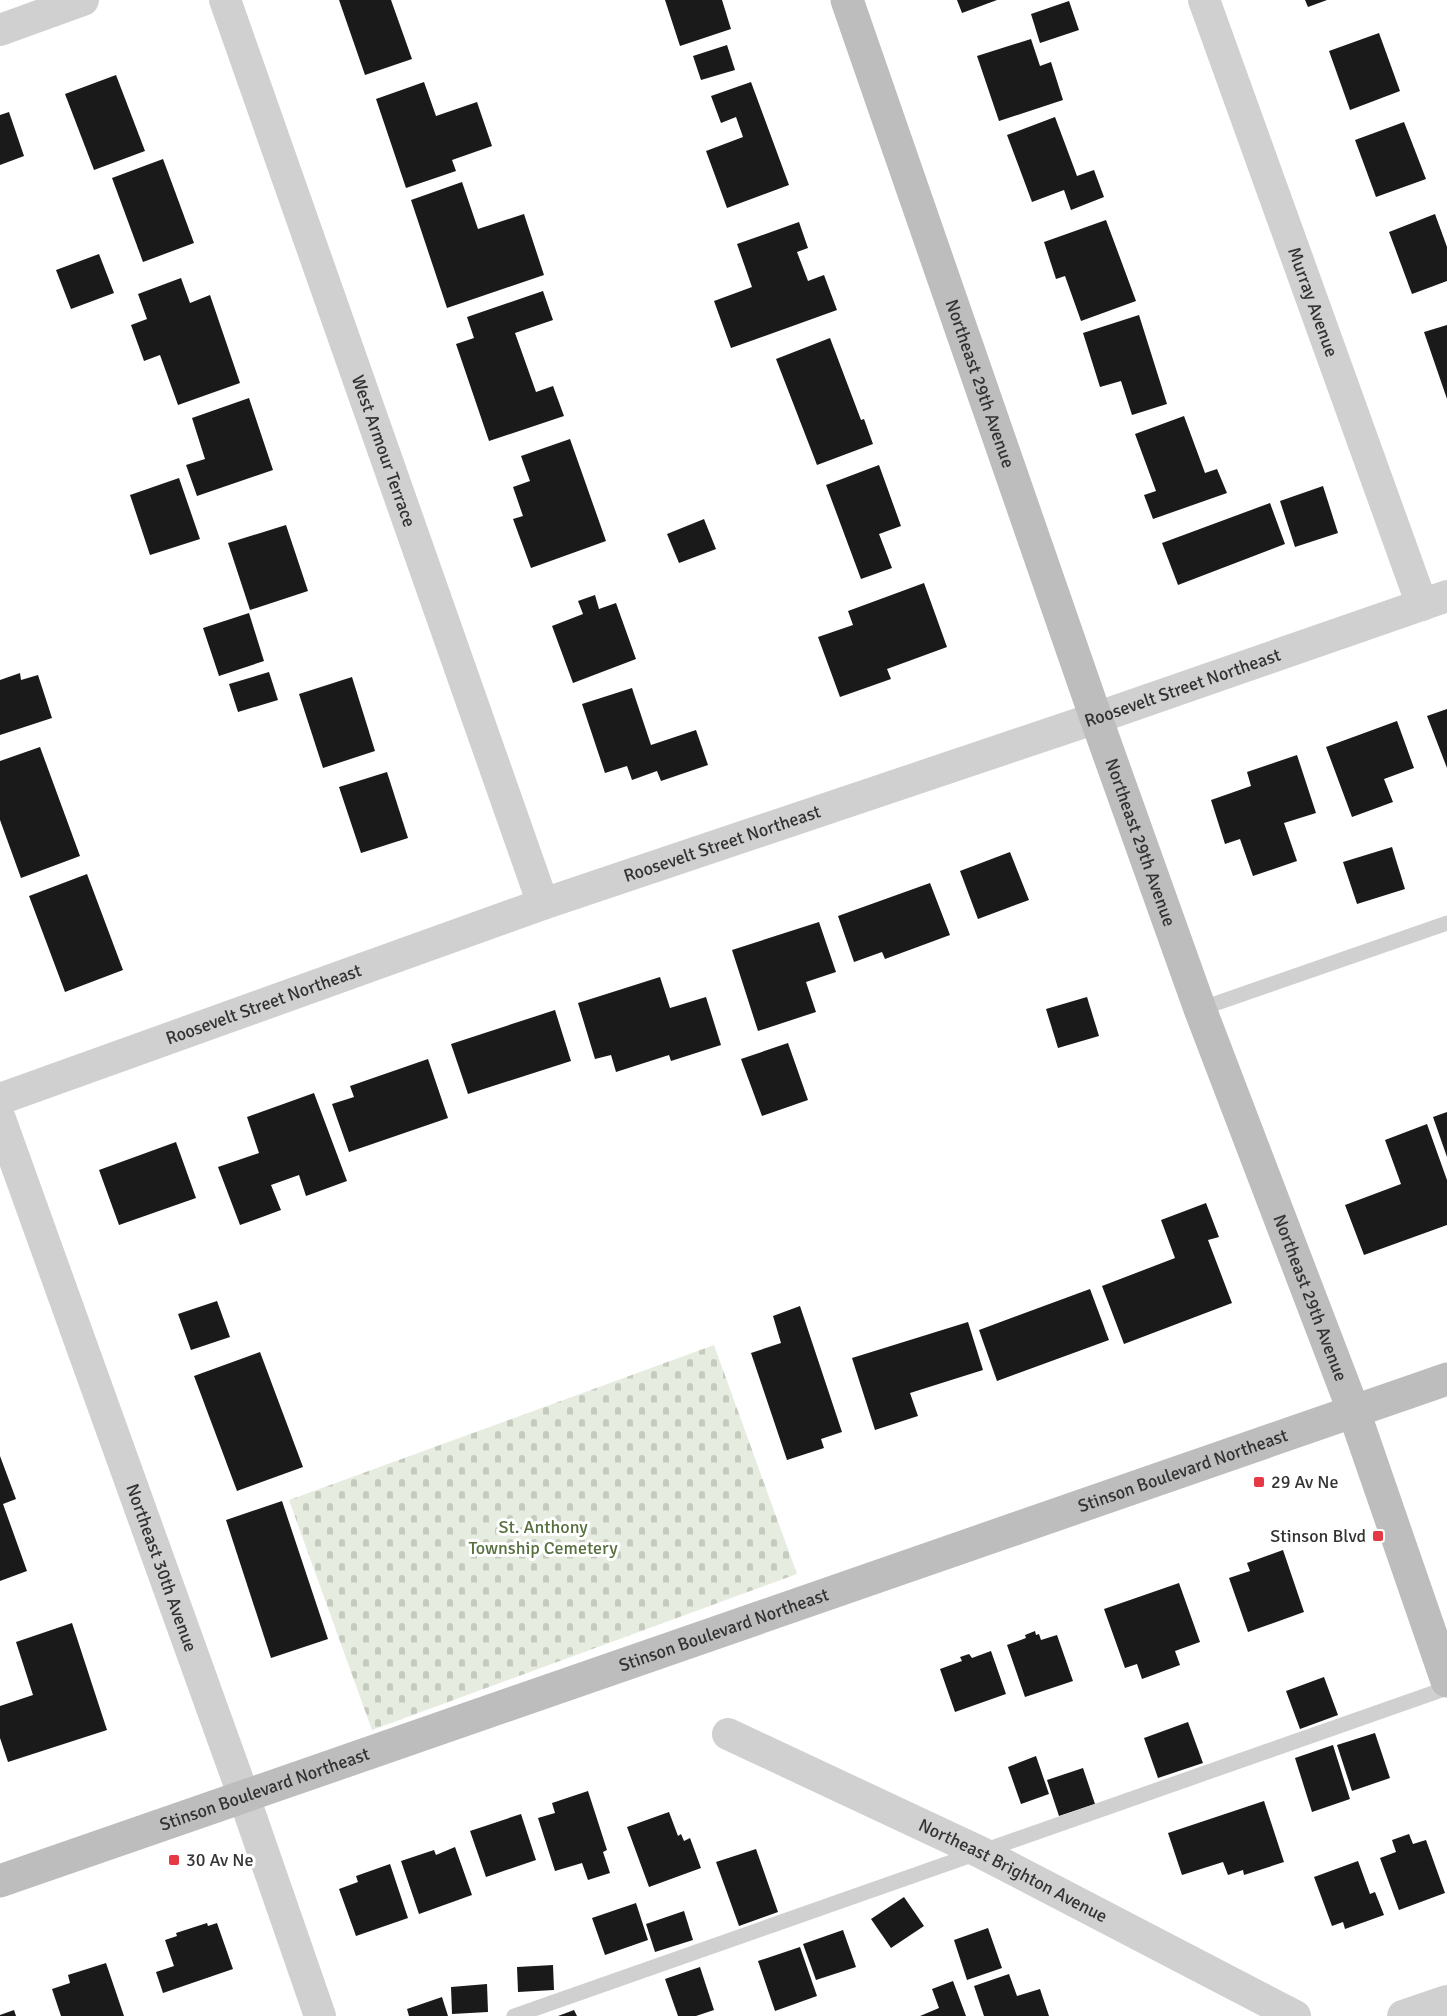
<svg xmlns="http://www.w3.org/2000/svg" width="1447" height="2016" font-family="Signika,sans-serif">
  <defs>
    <pattern id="cemetery-stones" width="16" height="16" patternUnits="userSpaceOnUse" patternTransform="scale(1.5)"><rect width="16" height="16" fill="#e6ecdf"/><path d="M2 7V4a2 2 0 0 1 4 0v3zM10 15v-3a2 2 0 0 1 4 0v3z" fill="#c6cbc0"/></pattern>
  </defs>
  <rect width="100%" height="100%" fill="#fff"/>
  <path fill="url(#cemetery-stones)" d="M 714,1345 L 797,1574 L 372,1730 L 289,1500 Z"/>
  <g fill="#1a1a1a">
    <path d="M 339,0 L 391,0 L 412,59 L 365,75 Z"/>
    <path d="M 665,0 L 722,0 L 731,29 L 680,46 Z"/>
    <path d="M 957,0 L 997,0 L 962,13 Z"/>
    <path d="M 1305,0 L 1327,0 L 1308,7 Z"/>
    <path d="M 1069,1 L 1079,30 L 1040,43 L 1031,14 Z"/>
    <path d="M 1379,33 L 1400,91 L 1350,110 L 1329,51 Z"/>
    <path d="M 1031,39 L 1040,66 L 1051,62 L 1063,100 L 999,121 L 977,56 Z"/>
    <path d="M 727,45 L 735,70 L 701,80 L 693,56 Z"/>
    <path d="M 116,75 L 145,151 L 94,170 L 65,94 Z"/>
    <path d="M 424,82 L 436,116 L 477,102 L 492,146 L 452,160 L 456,171 L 406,188 L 376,99 Z"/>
    <path d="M 751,82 L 789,185 L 727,208 L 706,151 L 743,137 L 736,117 L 721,123 L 711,96 Z"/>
    <path d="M 9,112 L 24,156 L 0,165 L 0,115 Z"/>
    <path d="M 1055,117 L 1077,176 L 1094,170 L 1104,197 L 1071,210 L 1064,190 L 1032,202 L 1007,135 Z"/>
    <path d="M 1404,122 L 1426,179 L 1376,197 L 1355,140 Z"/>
    <path d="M 163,159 L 194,243 L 143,262 L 112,178 Z"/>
    <path d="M 462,182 L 478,229 L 524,214 L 544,275 L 447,308 L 411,200 Z"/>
    <path d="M 1435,214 L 1447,247 L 1447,281 L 1412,294 L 1389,232 Z"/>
    <path d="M 1106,220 L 1136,301 L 1081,321 L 1065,276 L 1056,279 L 1044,242 Z"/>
    <path d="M 799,222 L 808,248 L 797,252 L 808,281 L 824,275 L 837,310 L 731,348 L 714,301 L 752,287 L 737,244 Z"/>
    <path d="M 99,254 L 114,293 L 71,309 L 56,270 Z"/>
    <path d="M 181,278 L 190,303 L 210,295 L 240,383 L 178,405 L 160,355 L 144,361 L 131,325 L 147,319 L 138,294 Z"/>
    <path d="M 543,291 L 553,320 L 515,333 L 536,392 L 553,386 L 564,416 L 489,441 L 456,344 L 474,338 L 467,317 Z"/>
    <path d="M 1139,315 L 1167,404 L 1132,415 L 1121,381 L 1100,387 L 1083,333 Z"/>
    <path d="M 1447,325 L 1447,399 L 1424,332 Z"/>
    <path d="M 830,338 L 861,420 L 864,419 L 873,444 L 817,465 L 776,359 Z"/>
    <path d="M 249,398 L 273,470 L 197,496 L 186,465 L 205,459 L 192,418 Z"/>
    <path d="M 1184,416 L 1205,473 L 1217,469 L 1227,493 L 1153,519 L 1144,495 L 1156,491 L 1135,434 Z"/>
    <path d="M 570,439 L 606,541 L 531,568 L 513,519 L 523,516 L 513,487 L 530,481 L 521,456 Z"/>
    <path d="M 879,465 L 901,526 L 879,534 L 892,568 L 861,579 L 826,485 Z"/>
    <path d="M 179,478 L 200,539 L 150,555 L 130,495 Z"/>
    <path d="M 1323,486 L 1338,533 L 1295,547 L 1280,501 Z"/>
    <path d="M 1270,503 L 1285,544 L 1178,585 L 1162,543 Z"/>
    <path d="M 704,519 L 716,549 L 679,563 L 667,534 Z"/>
    <path d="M 286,525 L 308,591 L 250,610 L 228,543 Z"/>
    <path d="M 924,583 L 947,647 L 887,669 L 891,679 L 840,697 L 818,637 L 853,625 L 848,611 Z"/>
    <path d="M 595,595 L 599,609 L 616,603 L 636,659 L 573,683 L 552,626 L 583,614 L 578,601 Z"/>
    <path d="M 249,613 L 264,661 L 219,676 L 203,628 Z"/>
    <path d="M 269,672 L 278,700 L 238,712 L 229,684 Z"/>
    <path d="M 20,673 L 21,680 L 38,675 L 52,718 L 0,735 L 0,680 Z"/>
    <path d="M 352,677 L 375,751 L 323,768 L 299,694 Z"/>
    <path d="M 632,688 L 651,745 L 696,730 L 708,765 L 661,781 L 657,771 L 632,780 L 627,766 L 605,773 L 582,704 Z"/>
    <path d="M 1447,709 L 1447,768 L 1427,716 Z"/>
    <path d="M 1397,721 L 1414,768 L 1384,779 L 1393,802 L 1352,817 L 1326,747 Z"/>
    <path d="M 40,747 L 80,856 L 21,878 L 0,820 L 0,761 Z"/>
    <path d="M 1297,755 L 1316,813 L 1284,823 L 1297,861 L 1253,876 L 1240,839 L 1225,844 L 1211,800 L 1251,786 L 1247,772 Z"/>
    <path d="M 387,772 L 408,838 L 361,853 L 339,787 Z"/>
    <path d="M 1392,847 L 1405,889 L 1357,904 L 1343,862 Z"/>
    <path d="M 1010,852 L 1029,900 L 978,919 L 960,871 Z"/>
    <path d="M 87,874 L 123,970 L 65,992 L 29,896 Z"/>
    <path d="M 930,883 L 950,935 L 885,959 L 882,952 L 854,962 L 838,916 Z"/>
    <path d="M 819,922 L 836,972 L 806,982 L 816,1012 L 758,1031 L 732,950 Z"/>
    <path d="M 660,977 L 670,1008 L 706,997 L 721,1045 L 671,1061 L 669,1055 L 616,1072 L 611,1055 L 595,1059 L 578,1003 Z"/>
    <path d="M 1087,997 L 1099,1036 L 1058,1048 L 1046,1009 Z"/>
    <path d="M 555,1010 L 571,1061 L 468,1094 L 451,1044 Z"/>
    <path d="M 788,1043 L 808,1100 L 762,1116 L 741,1059 Z"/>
    <path d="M 428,1059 L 448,1118 L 349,1152 L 332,1104 L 354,1097 L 350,1086 Z"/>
    <path d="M 314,1093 L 347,1181 L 306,1196 L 299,1175 L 271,1185 L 281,1210 L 240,1225 L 218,1167 L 259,1153 L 247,1117 Z"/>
    <path d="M 1447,1112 L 1447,1157 L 1433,1117 Z"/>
    <path d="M 1427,1124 L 1447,1180 L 1447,1225 L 1364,1255 L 1345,1205 L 1401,1184 L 1385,1140 Z"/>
    <path d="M 176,1142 L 196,1198 L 119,1225 L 99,1170 Z"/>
    <path d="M 1206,1203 L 1219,1237 L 1208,1240 L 1232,1303 L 1124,1344 L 1102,1286 L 1175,1258 L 1161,1220 Z"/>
    <path d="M 1090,1289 L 1109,1340 L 997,1381 L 979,1330 Z"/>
    <path d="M 217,1301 L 230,1337 L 191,1350 L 178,1314 Z"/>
    <path d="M 800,1306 L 842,1432 L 821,1439 L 824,1448 L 787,1460 L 751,1353 L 781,1343 L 773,1316 Z"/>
    <path d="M 968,1322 L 983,1370 L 910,1393 L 918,1416 L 875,1430 L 852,1358 Z"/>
    <path d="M 260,1352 L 303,1467 L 237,1491 L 194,1376 Z"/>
    <path d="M 0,1456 L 16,1499 L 3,1504 L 27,1571 L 0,1581 Z"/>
    <path d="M 282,1501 L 328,1639 L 271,1658 L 226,1520 Z"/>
    <path d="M 1283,1550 L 1304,1612 L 1248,1632 L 1229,1578 L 1250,1571 L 1247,1563 Z"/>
    <path d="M 1179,1583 L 1200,1642 L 1175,1651 L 1180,1665 L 1142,1679 L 1137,1664 L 1125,1668 L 1104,1609 Z"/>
    <path d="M 72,1623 L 107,1730 L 8,1762 L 0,1738 L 0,1706 L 33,1695 L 16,1642 Z"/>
    <path d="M 1035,1631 L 1036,1635 L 1039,1634 L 1041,1640 L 1057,1635 L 1073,1681 L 1025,1697 L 1007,1645 L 1026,1638 L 1025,1635 Z"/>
    <path d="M 991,1651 L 1006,1694 L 955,1712 L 940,1669 L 962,1661 L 960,1657 L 969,1654 L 972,1658 Z"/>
    <path d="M 1324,1677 L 1338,1715 L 1300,1729 L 1286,1691 Z"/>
    <path d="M 1188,1722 L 1203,1763 L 1158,1778 L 1144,1738 Z"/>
    <path d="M 1375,1733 L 1390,1778 L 1352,1791 L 1337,1745 Z"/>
    <path d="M 1333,1745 L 1350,1799 L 1312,1812 L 1295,1758 Z"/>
    <path d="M 1036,1756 L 1049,1794 L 1021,1804 L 1008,1767 Z"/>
    <path d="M 1083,1768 L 1095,1804 L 1059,1816 L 1047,1780 Z"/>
    <path d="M 588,1791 L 607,1850 L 603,1852 L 610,1873 L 588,1880 L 582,1863 L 555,1871 L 538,1818 L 555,1813 L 552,1803 Z"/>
    <path d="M 1264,1801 L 1284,1862 L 1244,1875 L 1243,1870 L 1228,1875 L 1223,1862 L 1182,1875 L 1168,1833 Z"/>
    <path d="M 669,1812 L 678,1836 L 681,1834 L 684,1841 L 690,1838 L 701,1868 L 649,1887 L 627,1827 Z"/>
    <path d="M 521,1814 L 536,1860 L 486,1877 L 470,1831 Z"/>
    <path d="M 1409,1834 L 1413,1844 L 1426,1840 L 1445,1893 L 1399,1910 L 1380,1858 L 1396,1852 L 1392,1840 Z"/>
    <path d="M 455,1847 L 472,1895 L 419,1914 L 401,1861 L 434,1850 L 436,1855 Z"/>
    <path d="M 756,1849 L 778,1912 L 739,1926 L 716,1862 Z"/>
    <path d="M 1358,1861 L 1370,1894 L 1375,1892 L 1384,1915 L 1345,1929 L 1343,1922 L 1332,1926 L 1314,1877 Z"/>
    <path d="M 390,1864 L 408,1918 L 356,1936 L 339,1889 L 358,1882 L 356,1876 Z"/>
    <path d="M 904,1897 L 924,1926 L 891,1948 L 871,1919 Z"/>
    <path d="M 636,1903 L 648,1940 L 605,1955 L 592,1918 Z"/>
    <path d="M 684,1911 L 693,1940 L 655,1952 L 646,1924 Z"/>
    <path d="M 207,1923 L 208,1926 L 217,1923 L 233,1969 L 163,1993 L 156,1972 L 174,1966 L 165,1940 L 177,1936 L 176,1933 Z"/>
    <path d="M 988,1928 L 1002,1968 L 967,1980 L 954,1940 Z"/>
    <path d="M 843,1930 L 856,1967 L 816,1980 L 803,1944 Z"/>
    <path d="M 800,1947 L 817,1996 L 775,2011 L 758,1961 Z"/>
    <path d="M 106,1963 L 124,2016 L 61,2016 L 52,1989 L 70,1983 L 68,1975 Z"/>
    <path d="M 553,1965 L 554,1990 L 518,1992 L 517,1967 Z"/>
    <path d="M 700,1967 L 714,2010 L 696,2016 L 678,2016 L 665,1979 Z"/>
    <path d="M 1009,1974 L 1017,1996 L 1040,1989 L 1049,2016 L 984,2016 L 974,1986 Z"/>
    <path d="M 953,1981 L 966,2016 L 920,2016 L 939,2008 L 932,1989 Z"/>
    <path d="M 487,1984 L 488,2012 L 452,2014 L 451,1987 Z"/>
    <path d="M 442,1997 L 448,2016 L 409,2016 L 407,2009 Z"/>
    <path d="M 14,2010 L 16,2016 L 0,2016 L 0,2015 Z"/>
    <path d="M 574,2010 L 577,2016 L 558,2016 Z"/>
  </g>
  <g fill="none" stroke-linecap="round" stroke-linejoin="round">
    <g stroke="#d0d0d0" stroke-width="15">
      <path d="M 1200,1009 L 1447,923"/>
      <path d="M 514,2016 L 1447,1688"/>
    </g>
    <g stroke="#d0d0d0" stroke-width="32">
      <path id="s1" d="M 225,0 L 543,904"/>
      <path id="s2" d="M 1204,0 L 1422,605"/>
      <path d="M 0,30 L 83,0"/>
      <path id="s3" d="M 0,1099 L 543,904 L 1096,718 L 1447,596"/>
      <path id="s4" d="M 0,1119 L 244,1797 L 320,2016"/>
      <path id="s5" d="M 728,1734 L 980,1852 L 1295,2016"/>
      <path d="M 1403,2016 L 1447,2001"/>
    </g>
    <g stroke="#bdbdbd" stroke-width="33">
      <path id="s6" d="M 847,0 L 1096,718 L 1200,1009 L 1354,1412 L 1447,1681"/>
      <path id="s7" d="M 0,1881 L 1447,1379"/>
    </g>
  </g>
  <g fill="#e63946" stroke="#fff" stroke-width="2">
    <rect x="1253" y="1476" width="12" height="12" rx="3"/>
    <rect x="1372" y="1530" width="12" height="12" rx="3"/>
    <rect x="168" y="1854" width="12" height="12" rx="3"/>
  </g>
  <g text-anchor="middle" stroke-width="6" stroke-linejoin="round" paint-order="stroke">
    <g font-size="18" fill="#333" stroke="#fff">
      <text dy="6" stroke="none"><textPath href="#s2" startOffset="321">Murray Avenue</textPath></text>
      <text dy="6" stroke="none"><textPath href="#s6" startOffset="406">Northeast 29th Avenue</textPath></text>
      <text dy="6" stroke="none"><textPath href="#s1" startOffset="478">West Armour Terrace</textPath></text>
      <text dy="6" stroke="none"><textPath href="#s3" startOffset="1252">Roosevelt Street Northeast</textPath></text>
      <text dy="6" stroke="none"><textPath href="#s6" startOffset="892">Northeast 29th Avenue</textPath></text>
      <text dy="6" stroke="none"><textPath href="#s3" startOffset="766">Roosevelt Street Northeast</textPath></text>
      <text dy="6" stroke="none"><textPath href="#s3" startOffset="280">Roosevelt Street Northeast</textPath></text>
      <text dy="6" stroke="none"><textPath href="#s6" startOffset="1378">Northeast 29th Avenue</textPath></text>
      <text dy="6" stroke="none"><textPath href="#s7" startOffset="1252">Stinson Boulevard Northeast</textPath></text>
      <text dy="6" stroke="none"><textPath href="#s4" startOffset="477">Northeast 30th Avenue</textPath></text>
      <text dy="6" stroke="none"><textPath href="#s7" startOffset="766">Stinson Boulevard Northeast</textPath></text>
      <text dy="6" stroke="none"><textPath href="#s7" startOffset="280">Stinson Boulevard Northeast</textPath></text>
      <text dy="6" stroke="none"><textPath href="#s5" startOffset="316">Northeast Brighton Avenue</textPath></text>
    </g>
    <g font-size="18" fill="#333" stroke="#fff" text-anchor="start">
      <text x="1271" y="1488">29 Av Ne</text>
      <text x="1366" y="1542" text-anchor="end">Stinson Blvd</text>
      <text x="186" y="1866">30 Av Ne</text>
    </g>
    <g font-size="18" fill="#56703f" stroke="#fff">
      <text x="543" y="1533">St. Anthony<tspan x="543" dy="21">Township Cemetery</tspan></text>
    </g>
  </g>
</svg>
